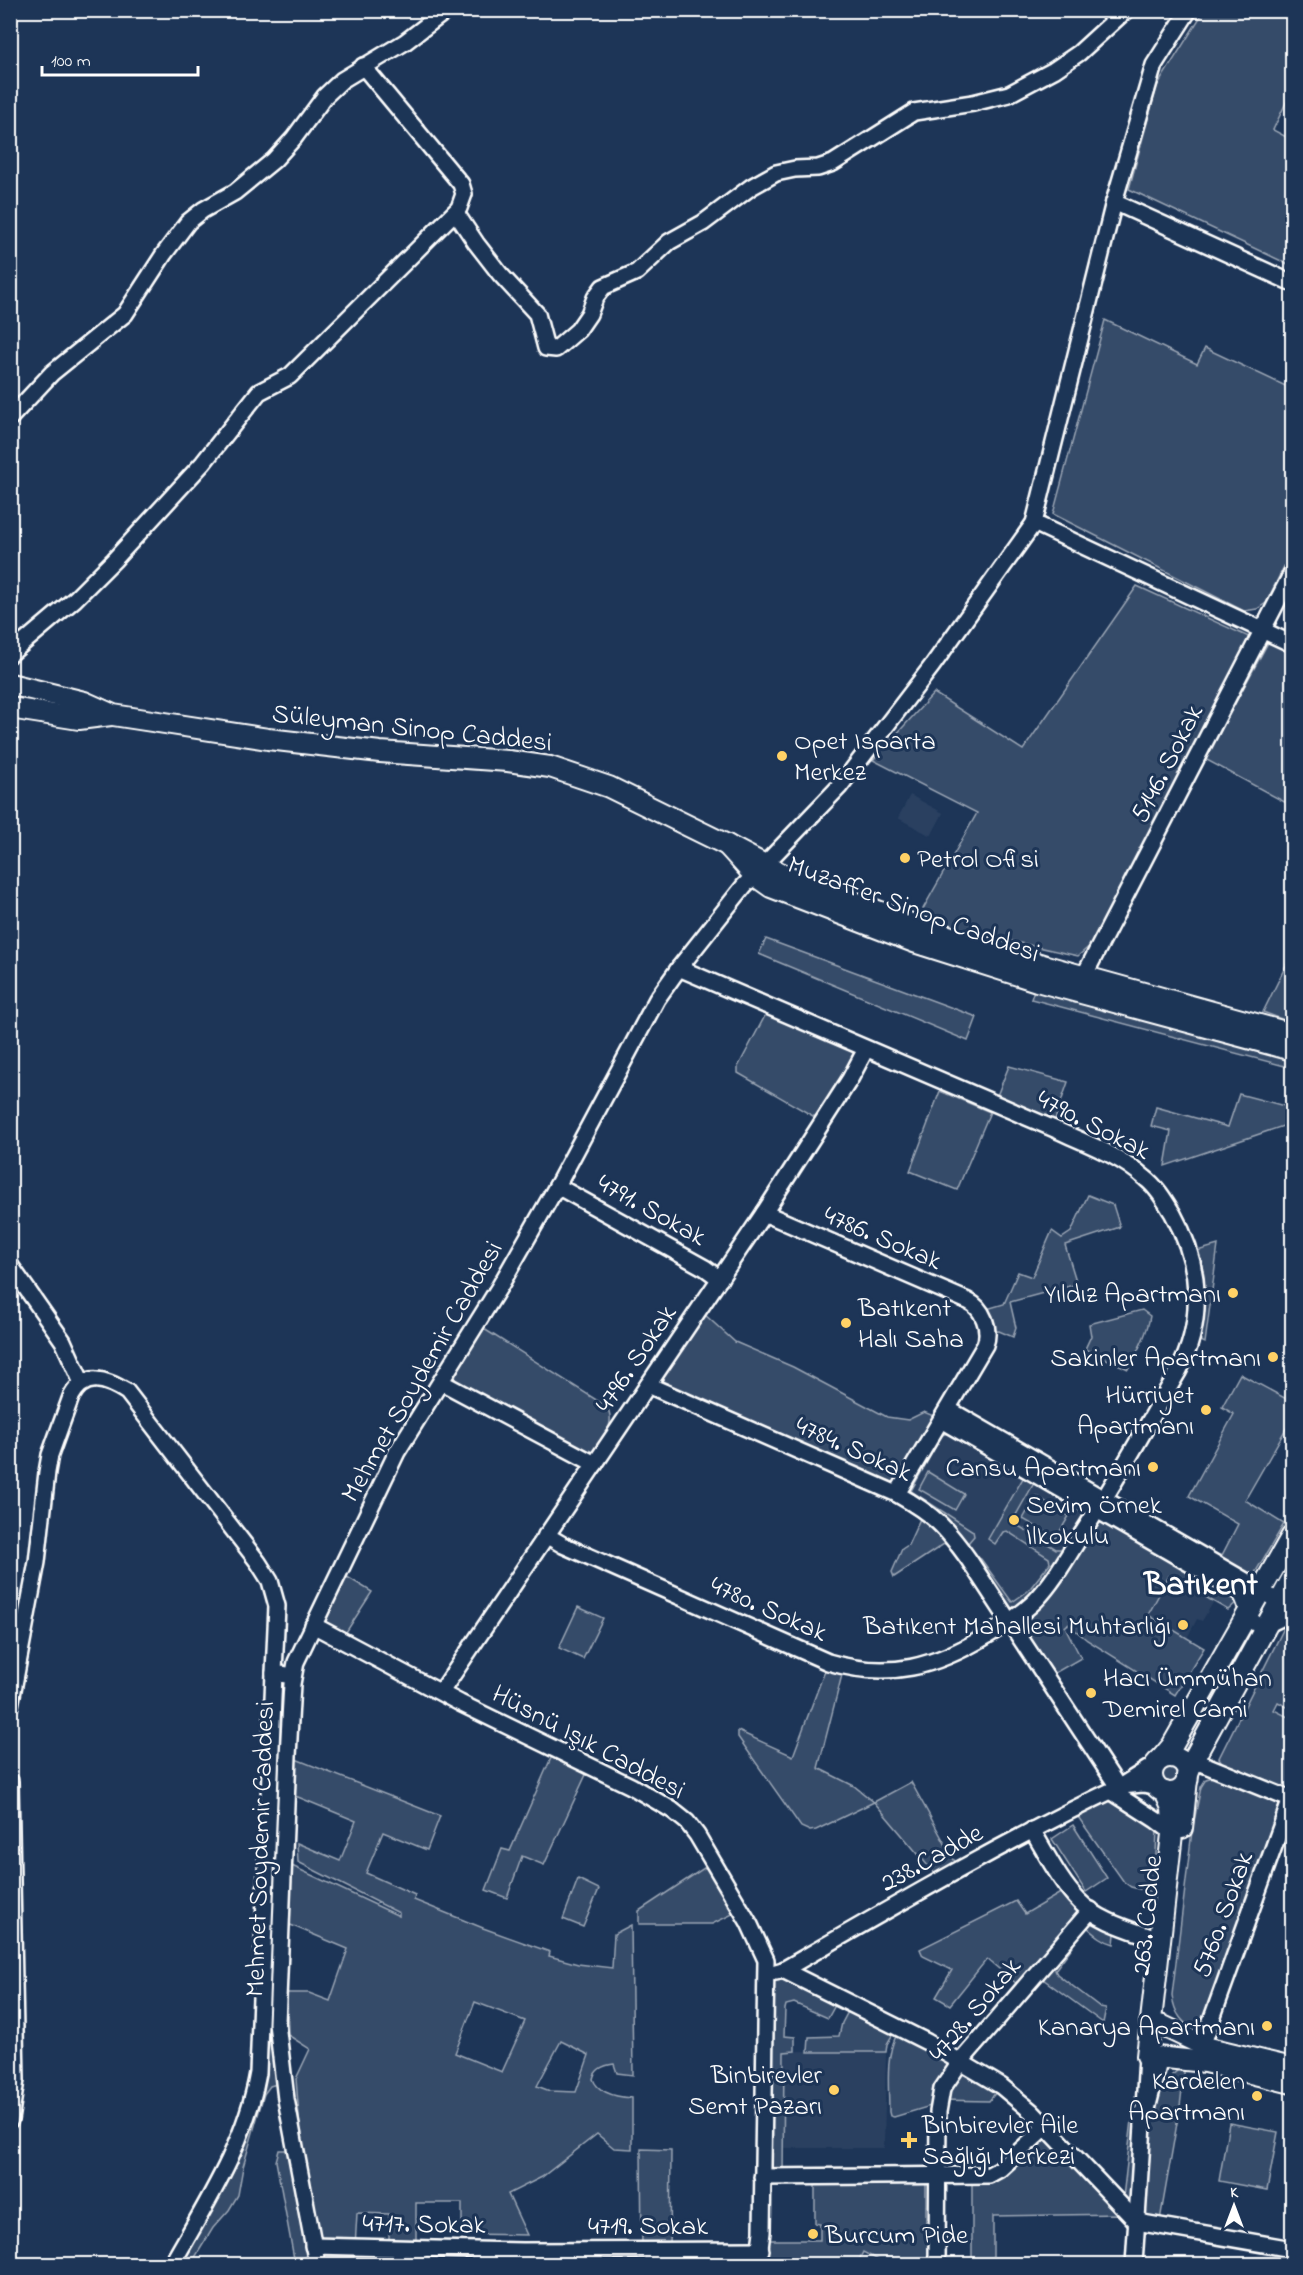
<svg xmlns="http://www.w3.org/2000/svg" width="1303" height="2275" font-family="'Indie Flower',sans-serif">
  <rect width="100%" height="100%" fill="#1d3557"/>
  <filter id="ink" filterUnits="userSpaceOnUse"><feTurbulence type="fractalNoise" baseFrequency=".0167" numOctaves="2"/><feDisplacementMap in="SourceGraphic" scale="12" xChannelSelector="R" yChannelSelector="G"/><feConvolveMatrix kernelMatrix="1 2 1 2 8 2 1 2 1" color-interpolation-filters="sRGB"/></filter>
  <g filter="url(#ink)">
    <g fill="#2a4161">
      <path d="M 910,795 L 943,813 L 931,836 L 898,818 Z"/>
      <path d="M 941,1420 L 1097,1510 L 1010,1622 L 973,1565 L 897,1494 Z"/>
      <path d="M 1170,1575 L 1214,1601 L 1202,1621 L 1197,1619 L 1187,1638 L 1148,1615 Z"/>
      <path d="M 784,2051 L 886,2052 L 884,2148 L 783,2148 Z"/>
    </g>
    <g fill="#364b69" stroke="#9aa5b4" stroke-width="1.5" fill-rule="evenodd">
      <path d="M 1204,11 L 1292,11 L 1292,90 L 1273,130 L 1292,140 L 1292,266 L 1129,189 L 1157,86 Z"/>
      <path d="M 1105,320 L 1197,364 L 1205,348 L 1292,389 L 1292,550 L 1266,603 L 1257,609 L 1244,611 L 1053,514 Z"/>
      <path d="M 1137,586 L 1249,637 L 1092,944 L 1078,956 L 958,929 L 930,918 L 923,909 L 977,813 L 873,760 L 934,693 L 1023,750 Z"/>
      <path d="M 1269,641 L 1292,652 L 1292,806 L 1205,759 Z"/>
      <path d="M 766,939 L 977,1017 L 968,1041 L 759,954 Z"/>
      <path d="M 1292,953 L 1292,1023 L 1263,1012 Z"/>
      <path d="M 1037,981 L 1292,1050 L 1292,1068 L 1031,999 Z"/>
      <path d="M 766,1014 L 856,1051 L 857,1054 L 819,1117 L 813,1116 L 738,1073 L 738,1067 Z"/>
      <path d="M 1009,1066 L 1068,1082 L 1052,1128 L 994,1103 Z"/>
      <path d="M 940,1091 L 990,1112 L 957,1190 L 910,1171 Z"/>
      <path d="M 1239,1094 L 1292,1108 L 1292,1123 L 1165,1166 L 1171,1131 L 1151,1126 L 1156,1107 L 1228,1127 Z"/>
      <path d="M 1088,1195 L 1113,1205 L 1120,1227 L 1065,1245 L 1077,1284 L 1010,1302 L 1016,1328 L 1013,1337 L 999,1331 L 987,1332 L 980,1311 L 1004,1304 L 1018,1272 L 1032,1277 L 1052,1231 L 1062,1238 L 1071,1232 Z"/>
      <path d="M 1218,1245 L 1205,1343 L 1192,1337 L 1190,1253 Z"/>
      <path d="M 1142,1310 L 1150,1316 C 1147,1335 1137,1352 1128,1369 L 1085,1349 L 1091,1336 L 1089,1324 Z"/>
      <path d="M 703,1313 L 735,1342 L 793,1367 L 887,1417 L 908,1420 L 924,1412 L 936,1417 L 893,1486 L 658,1383 Z"/>
      <path d="M 484,1329 L 606,1406 C 617,1421 603,1442 593,1454 L 589,1454 L 455,1381 L 456,1372 L 480,1330 Z"/>
      <path d="M 1240,1374 L 1292,1402 L 1292,1418 L 1245,1500 L 1284,1524 L 1249,1583 L 1217,1565 L 1238,1524 L 1189,1496 L 1234,1414 L 1222,1407 Z"/>
      <path d="M 941,1420 L 1038,1476 L 1012,1522 L 1056,1549 L 1061,1549 L 1083,1515 L 1081,1512 L 1044,1490 L 1042,1487 L 1239,1600 L 1228,1610 L 1169,1576 L 1148,1615 L 1204,1648 L 1175,1695 L 1087,1640 L 1068,1624 L 1065,1627 L 1081,1658 L 1046,1678 L 975,1556 L 981,1559 L 1012,1602 L 1028,1591 L 1050,1563 L 1049,1558 L 1007,1531 L 1003,1532 L 995,1544 L 988,1539 L 1023,1478 L 948,1433 L 942,1435 L 911,1491 L 973,1531 L 974,1536 L 962,1550 L 953,1538 L 894,1577 L 892,1572 L 902,1549 L 908,1545 L 924,1510 L 897,1494 Z"/>
      <path d="M 928,1472 L 964,1494 L 955,1510 L 919,1489 Z"/>
      <path d="M 1036,1496 L 1069,1516 L 1056,1538 L 1023,1519 Z"/>
      <path d="M 339,1572 L 372,1592 L 341,1640 L 313,1625 Z"/>
      <path d="M 578,1607 L 603,1618 L 583,1659 L 559,1648 Z"/>
      <path d="M 1292,1623 L 1292,1791 L 1223,1764 L 1219,1758 L 1283,1630 L 1288,1624 ZM 1278,1702 L 1291,1709 L 1288,1717 L 1274,1710 Z"/>
      <path d="M 1245,1628 L 1256,1634 L 1184,1757 L 1179,1755 L 1177,1752 Z"/>
      <path d="M 828,1662 L 844,1667 L 818,1768 L 854,1786 L 874,1802 L 911,1782 L 959,1869 L 940,1880 L 874,1802 L 816,1830 L 810,1831 L 801,1827 L 738,1737 L 738,1731 L 793,1756 Z"/>
      <path d="M 274,1673 L 293,1676 L 288,1756 L 440,1816 L 427,1850 L 383,1832 L 366,1873 L 415,1895 L 414,1900 L 483,1928 L 550,1952 L 549,1956 L 578,1964 L 612,1968 L 614,1934 L 631,1925 L 633,2075 L 617,2073 L 614,2064 C 605,2065 595,2069 593,2079 C 598,2094 618,2097 632,2098 L 632,2149 L 614,2148 L 597,2134 L 542,2177 L 508,2194 L 527,2235 L 462,2234 L 462,2203 L 416,2203 L 416,2248 L 757,2254 L 755,2264 L 420,2264 L 416,2249 L 389,2248 L 389,2214 L 357,2213 L 355,2247 L 313,2246 L 317,2264 L 295,2264 L 276,2161 L 279,2150 L 287,2150 L 302,2154 L 296,2079 L 310,2049 L 288,2035 L 287,1993 L 309,1993 L 330,2001 L 348,1949 L 281,1921 L 284,2082 L 270,2086 L 264,2094 L 243,2167 L 238,2195 L 229,2210 L 213,2228 L 191,2264 L 172,2264 L 254,2094 ZM 287,1795 L 298,1797 L 356,1821 L 340,1861 L 297,1843 L 298,1862 L 399,1913 L 399,1916 L 292,1866 L 283,1864 ZM 475,2002 L 525,2021 L 502,2072 L 455,2053 ZM 561,2041 L 589,2055 L 576,2092 L 550,2091 L 537,2086 Z"/>
      <path d="M 555,1749 L 590,1766 L 544,1865 L 522,1856 L 507,1898 L 486,1890 L 502,1849 L 510,1851 Z"/>
      <circle cx="1170" cy="1774" r="9"/>
      <path d="M 1213,1777 L 1280,1803 L 1199,2033 C 1183,2024 1174,2014 1172,1995 L 1192,1831 L 1201,1787 L 1206,1779 Z"/>
      <path d="M 1114,1796 L 1157,1828 L 1155,1881 L 1151,1892 L 1131,1887 L 1124,1882 L 1076,1814 Z"/>
      <path d="M 1073,1825 L 1107,1878 L 1086,1892 L 1052,1839 Z"/>
      <path d="M 713,1862 L 741,1910 L 712,1924 L 639,1924 L 639,1911 Z"/>
      <path d="M 578,1879 L 599,1889 L 583,1927 L 563,1919 Z"/>
      <path d="M 1069,1888 L 1116,1924 L 1114,1944 C 1101,1941 1091,1930 1081,1922 L 1073,1941 L 1073,1946 L 1055,1970 L 1057,1974 L 1100,2007 L 1106,2008 L 1103,2023 L 1036,1974 L 1023,1989 L 987,1959 L 950,2005 L 936,1997 L 952,1970 L 923,1956 L 920,1949 L 1016,1901 L 1025,1914 Z"/>
      <path d="M 775,1972 L 839,1998 L 828,2018 L 794,2003 L 786,2005 L 785,2009 L 784,2036 L 795,2037 L 795,2051 L 784,2052 L 783,2177 L 762,2177 L 767,1973 Z"/>
      <path d="M 852,2004 L 897,2027 L 887,2044 L 886,2052 L 808,2052 L 809,2037 L 839,2036 L 842,2023 Z"/>
      <path d="M 900,2035 L 950,2063 L 934,2105 L 894,2117 L 890,2116 L 889,2112 C 889,2087 885,2059 896,2036 Z"/>
      <path d="M 961,2061 L 1001,2086 L 989,2101 L 939,2100 Z"/>
      <path d="M 1185,2065 L 1180,2106 L 1159,2226 L 1121,2214 L 993,2216 L 993,2264 L 972,2264 L 972,2176 L 987,2176 L 1046,2127 L 1122,2206 L 1132,2120 L 1143,2125 C 1155,2100 1161,2080 1185,2065 Z"/>
      <path d="M 1229,2123 L 1278,2132 L 1267,2190 L 1219,2181 Z"/>
      <path d="M 641,2149 L 671,2150 L 670,2251 L 642,2251 Z"/>
      <path d="M 926,2176 L 926,2225 L 937,2226 L 937,2264 L 886,2264 L 863,2252 L 857,2264 L 758,2264 L 761,2240 L 820,2240 L 820,2224 L 815,2223 L 815,2177 Z"/>
    </g>
    <g fill="none" stroke-linecap="round" stroke-linejoin="round">
      <g stroke="#fff" stroke-width="20">
        <g id="minor">
          <path d="M 1114,202 L 1292,283"/>
          <path d="M 456,213 L 476,243 L 500,274 L 537,314 L 546,348 L 556,349 L 578,330 L 589,314 L 595,298 L 603,287 L 637,272 L 669,242 L 703,223 L 751,187 L 776,173 L 795,169 L 818,168 L 833,163 L 914,112 L 973,103 L 1009,94 L 1054,70 L 1079,53 L 1126,10"/>
          <path d="M 10,418 L 52,373 L 125,314 L 164,254 L 188,222 L 203,210 L 235,192 L 274,160 L 294,138 L 325,96 L 342,80 L 405,42 L 447,10"/>
          <path d="M 1034,523 L 1292,644"/>
          <path d="M 10,654 L 75,599 L 114,560 L 203,463 L 259,392 L 290,376 L 459,208 L 464,194 L 461,184 L 363,66"/>
          <path d="M 1084,976 L 1292,573"/>
          <path d="M 557,1186 L 705,1268 L 720,1279"/>
          <path d="M 764,1213 L 968,1301 C 983,1308 991,1329 985,1345 L 897,1494"/>
          <path d="M 10,1265 L 63,1341 L 82,1383"/>
          <path d="M 441,1382 L 595,1464"/>
          <path d="M 648,1385 L 897,1494 C 934,1515 945,1526 969,1560 L 1118,1787"/>
          <path d="M 948,1409 L 1249,1583 L 1287,1607"/>
          <path d="M 941,1420 L 1239,1592 C 1249,1601 1246,1628 1264,1625 C 1274,1623 1282,1616 1292,1614"/>
          <path d="M 546,1535 L 563,1545 L 828,1662 C 890,1680 935,1667 988,1635 C 1005,1625 1022,1614 1036,1600 C 1053,1582 1065,1561 1078,1540 C 1114,1486 1145,1428 1178,1372 C 1205,1321 1201,1264 1173,1214 C 1165,1201 1157,1187 1145,1178 C 1120,1155 1083,1142 1052,1128 L 679,968"/>
          <path d="M 313,1625 L 460,1703 L 631,1786 L 672,1810 L 687,1822 L 697,1835 L 749,1923 L 766,1960 L 762,2232 L 758,2264"/>
          <path d="M 441,1692 L 764,1213 L 850,1079 L 866,1049"/>
          <path d="M 10,1706 L 37,1562 L 47,1472 L 50,1455 L 71,1397 C 85,1371 106,1379 127,1392 L 258,1562 L 270,1581 L 277,1606 L 274,1673 L 293,1676"/>
          <path d="M 1193,1760 L 1292,1800"/>
          <path d="M 1157,1763 L 1121,1786 L 1143,1784 L 1158,1787"/>
          <path d="M 10,1781 L 16,2080 L 10,2120"/>
          <path d="M 1111,1791 L 1156,1820 L 1172,1832"/>
          <path d="M 1032,1830 C 1046,1853 1060,1882 1079,1901 C 1099,1922 1132,1930 1159,1940"/>
          <path d="M 783,1970 L 927,2042 L 1001,2086 L 1031,2111 L 1137,2222 L 1292,2249"/>
          <path d="M 776,1972 L 783,1970 C 894,1906 1005,1841 1121,1786"/>
          <path d="M 1202,2046 L 1291,1799"/>
          <path d="M 1147,2056 L 1143,2125 L 1160,2058"/>
          <path d="M 762,2177 L 989,2175 L 1000,2169 L 1046,2127"/>
          <path d="M 313,2246 L 522,2251 L 761,2250"/>
          <path d="M 416,2249 L 420,2264"/>
          <path d="M 172,2264 C 206,2204 246,2142 258,2073 L 274,1673"/>
          <path d="M 317,2264 L 286,2099 L 277,2023 L 288,1756 L 292,1684 L 296,1662 L 397,1452 L 500,1286 L 557,1186 L 657,999 L 679,968 L 744,886 L 840,786 L 932,666 L 1034,523 L 1114,202 L 1154,65 L 1189,10"/>
          <path d="M 937,2264 L 938,2112 L 942,2089 L 961,2061 L 1091,1910"/>
          <path d="M 1134,2264 L 1143,2125"/>
        </g>
      </g>
      <g stroke="#fff" stroke-width="24">
        <g id="major">
          <path d="M 10,684 L 84,702 L 113,715 L 268,739 L 380,752 L 508,761 L 550,767 L 609,787 L 727,845"/>
          <path d="M 10,708 L 79,719 L 111,715"/>
          <path d="M 1292,1034 L 1046,966 L 919,927 L 782,874 L 727,845 L 754,875 L 771,887 L 914,942 L 1037,981 L 1292,1050"/>
          <circle cx="1170" cy="1775" r="18"/>
          <path d="M 1161,1759 L 1172,1746 L 1292,1536"/>
          <path d="M 1187,1776 L 1193,1760 L 1292,1579"/>
          <path d="M 1165,1792 L 1172,1808 L 1173,1825 L 1147,2056 L 1205,2062 L 1292,2083"/>
          <path d="M 1182,1828 L 1187,1779"/>
          <path d="M 1150,2023 L 1163,2026 L 1209,2048 L 1292,2068"/>
        </g>
      </g>
      <use href="#minor" stroke="#1d3557" stroke-width="15"/>
      <use href="#major" stroke="#1d3557" stroke-width="20"/>
    </g>
  </g>
  <g fill="#ffd166" stroke="#1d3557" stroke-width="2">
    <circle cx="782" cy="756" r="6"/>
    <circle cx="905" cy="858" r="6"/>
    <circle cx="1233" cy="1293" r="6"/>
    <circle cx="846" cy="1323" r="6"/>
    <circle cx="1273" cy="1357" r="6"/>
    <circle cx="1206" cy="1410" r="6"/>
    <circle cx="1153" cy="1467" r="6"/>
    <circle cx="1014" cy="1520" r="6"/>
    <circle cx="1183" cy="1625" r="6"/>
    <circle cx="1091" cy="1693" r="6"/>
    <circle cx="1267" cy="2026" r="6"/>
    <circle cx="834" cy="2090" r="6"/>
    <circle cx="1257" cy="2096" r="6"/>
    <path d="M906 2131h6v6h6v6h-6v6h-6v-6h-6v-6h6z"/>
    <circle cx="813" cy="2234" r="6"/>
  </g>
  <g text-anchor="middle" stroke-width="6" stroke-linejoin="round" paint-order="stroke">
    <g font-size="27" fill="#fff" stroke="#1d3557">
      <text transform="translate(412 727) rotate(6)" y="9">Süleyman Sinop Caddesi</text>
      <text transform="translate(1166 763) rotate(-63)" y="9">5146. Sokak</text>
      <text transform="translate(914 908) rotate(20)" y="9">Muzaffer Sinop Caddesi</text>
      <text transform="translate(1094 1124) rotate(27)" y="9">4790. Sokak</text>
      <text transform="translate(652 1209) rotate(29)" y="9">4791. Sokak</text>
      <text transform="translate(883 1237) rotate(23)" y="9">4786. Sokak</text>
      <text transform="translate(635 1358) rotate(-56)" y="9">4796. Sokak</text>
      <text transform="translate(421 1371) rotate(-60)" y="9">Mehmet Soydemir Caddesi</text>
      <text transform="translate(854 1448) rotate(24)" y="9">4784. Sokak</text>
      <text transform="translate(769 1608) rotate(24)" y="9">4780. Sokak</text>
      <text transform="translate(589 1741) rotate(28)" y="9">Hüsnü Işık Caddesi</text>
      <text transform="translate(259 1849) rotate(-88)" y="9">Mehmet Soydemir Caddesi</text>
      <text transform="translate(931 1857) rotate(-29)" y="9">238.Cadde</text>
      <text transform="translate(1222 1914) rotate(-70)" y="9">5760. Sokak</text>
      <text transform="translate(1146 1915) rotate(-84)" y="9">263. Cadde</text>
      <text transform="translate(974 2009) rotate(-50)" y="9">4728. Sokak</text>
      <text transform="translate(424 2223) rotate(1)" y="9">4717. Sokak</text>
      <text x="648" y="2234">4719. Sokak</text>
    </g>
    <g font-size="27" fill="#fff" stroke="#1d3557" text-anchor="end">
      <text x="794" y="749" text-anchor="start">Opet Isparta<tspan x="794" dy="31">Merkez</tspan></text>
      <text x="917" y="867" text-anchor="start">Petrol Ofisi</text>
      <text x="1221" y="1302">Yıldız Apartmanı</text>
      <text x="858" y="1316" text-anchor="start">Batıkent<tspan x="858" dy="31">Halı Saha</tspan></text>
      <text x="1261" y="1366">Sakinler Apartmanı</text>
      <text x="1194" y="1403">Hürriyet<tspan x="1194" dy="31">Apartmanı</tspan></text>
      <text x="1141" y="1476">Cansu Apartmanı</text>
      <text x="1026" y="1513" text-anchor="start">Sevim Örnek<tspan x="1026" dy="31">İlkokulu</tspan></text>
      <text x="1171" y="1634">Batıkent Mahallesi Muhtarlığı</text>
      <text x="1103" y="1686" text-anchor="start">Hacı Ümmühan<tspan x="1103" dy="31">Demirel Cami</tspan></text>
      <text x="1255" y="2035">Kanarya Apartmanı</text>
      <text x="822" y="2083">Binbirevler<tspan x="822" dy="31">Semt Pazarı</tspan></text>
      <text x="1245" y="2089">Kardelen<tspan x="1245" dy="31">Apartmanı</tspan></text>
      <text x="922" y="2133" text-anchor="start">Binbirevler Aile<tspan x="922" dy="31">Sağlığı Merkezi</tspan></text>
      <text x="825" y="2243" text-anchor="start">Burcum Pide</text>
    </g>
    <g font-size="33" font-weight="bold" fill="#fff" stroke="#1d3557">
      <text x="1201" y="1594">Batıkent</text>
    </g>
  </g>
  <rect width="1303" height="2275" fill="none" stroke="#1d3557" stroke-width="36"/>
  <rect x="18" y="18" width="1267" height="2239" fill="none" stroke="#fff" stroke-width="2" filter="url(#ink)"/>
  <g transform="translate(1234 2206)" stroke="#1d3557" stroke-width="4.5" paint-order="stroke">
  <path d="M0-4.5L10 22L0 15L-10 22Z" fill="#ffffff"/>
  <text y="-9" font-size="16" font-weight="bold" text-anchor="middle" fill="#ffffff">K</text>
  </g>
  <path d="M42 66v9h156v-9" fill="none" stroke="#ffffff" stroke-width="3"/>
  <text x="51" y="66" font-size="18" fill="#ffffff" stroke="#1d3557" stroke-width="4.5" paint-order="stroke">100 m</text>
</svg>
